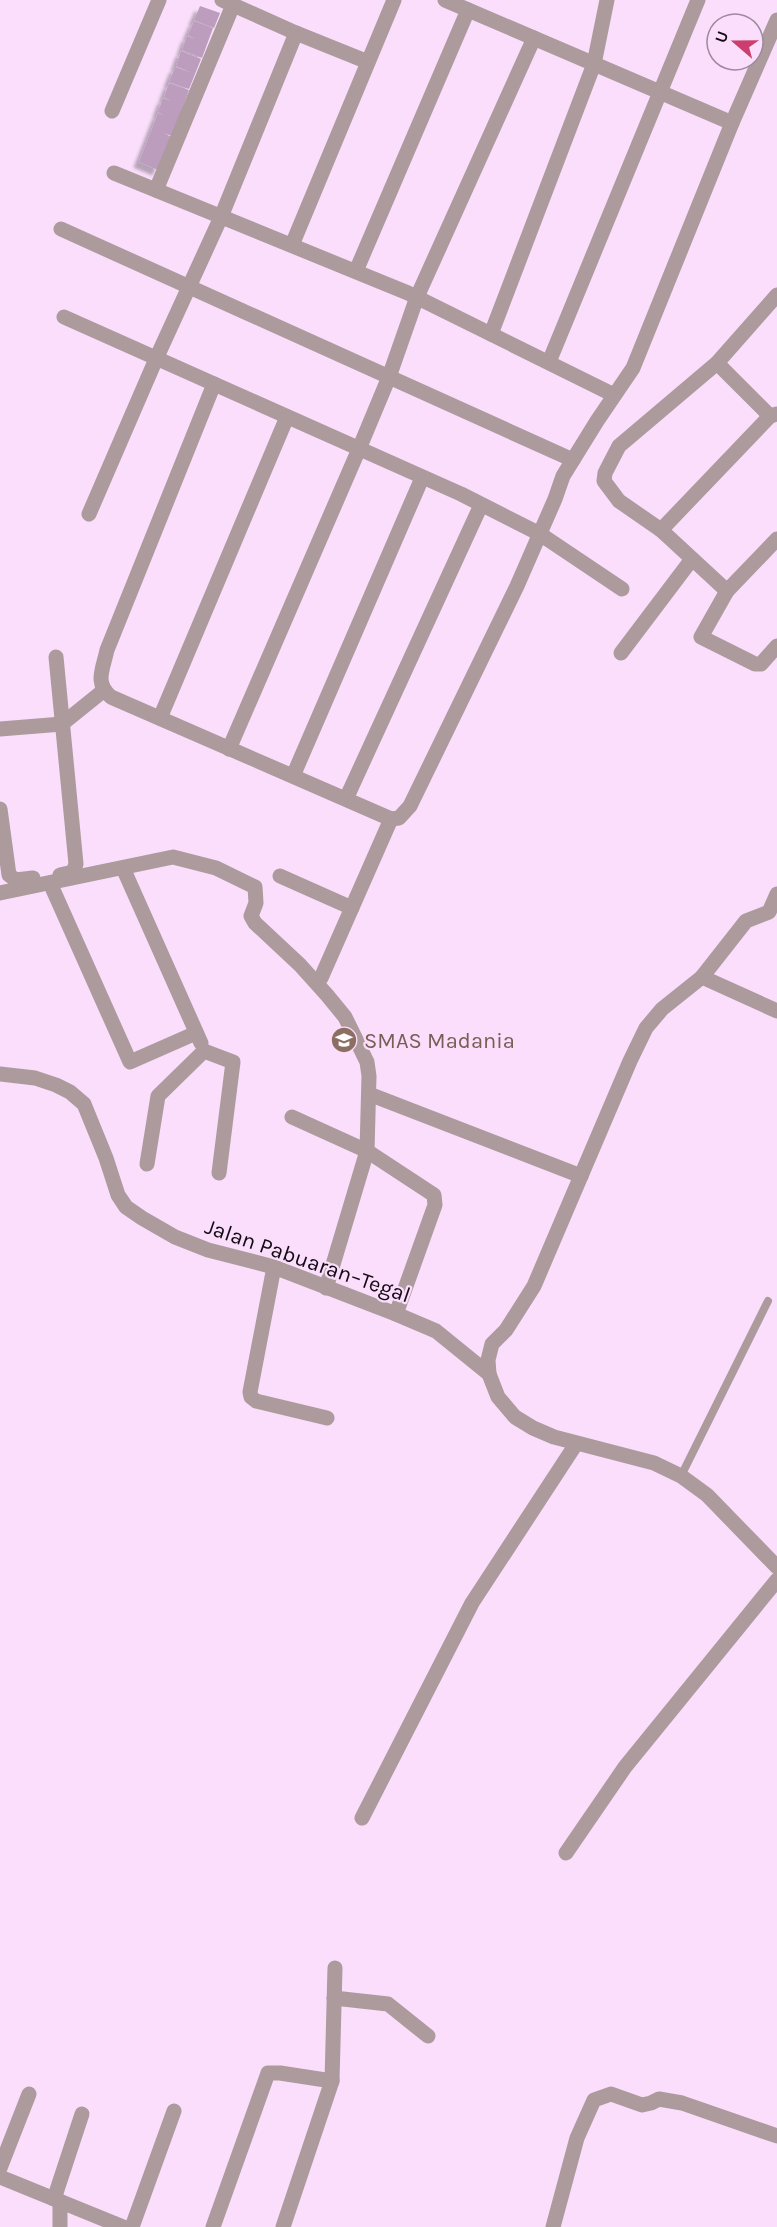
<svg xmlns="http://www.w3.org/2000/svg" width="777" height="2227" font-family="Karla,sans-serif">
  <defs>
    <filter id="shadow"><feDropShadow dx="-5.5" dy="5.5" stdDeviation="1.5" flood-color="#0004"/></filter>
  </defs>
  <rect width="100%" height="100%" fill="#fadefb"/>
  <g fill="#bc9dbd" filter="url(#shadow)">
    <path d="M 200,6 L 220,13 L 214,28 L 194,20 Z"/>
    <path d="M 194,21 L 213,28 L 202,58 L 182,50 L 187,36 L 195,39 L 188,35 Z"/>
    <path d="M 181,51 L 201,59 L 189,89 L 169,82 L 175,67 L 192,73 L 176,66 Z"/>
    <path d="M 169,83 L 189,90 L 172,136 L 164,133 L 171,137 L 158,170 L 139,162 L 158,113 L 165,116 L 158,112 L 163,98 L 171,101 L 164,97 Z"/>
  </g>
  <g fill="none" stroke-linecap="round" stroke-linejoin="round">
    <path stroke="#ac9a9d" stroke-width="8" d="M 681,1476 L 768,1301"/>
    <g stroke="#ac9a9d" stroke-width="15">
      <path d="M 222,0 L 296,33 L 368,62"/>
      <path d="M 445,0 L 732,123"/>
      <path d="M 112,111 L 159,0"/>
      <path d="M 114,173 L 408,293 L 614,395"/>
      <path d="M 156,190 L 233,5"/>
      <path d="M 61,229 L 573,460"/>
      <path d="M 292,245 L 394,0"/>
      <path d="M 356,271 L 468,10"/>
      <path d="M 777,295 L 717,363 L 619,446 L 605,473 L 604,481 L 619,501 L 661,530 L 727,591 L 777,539"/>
      <path d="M 64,317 L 461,494 L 540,534 L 622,589"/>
      <path d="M 491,334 L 594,64 L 607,0"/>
      <path d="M 549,362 L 698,0"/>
      <path d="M 717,363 L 770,416 L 777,414"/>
      <path d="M 214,384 L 107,650 C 103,669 94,683 111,697 L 391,819 L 399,818 L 410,806 L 517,586 L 555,499 L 563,476 L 597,421 L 633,368 L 732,123 L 777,20"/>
      <path d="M 89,514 L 156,359 L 221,217 L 296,33"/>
      <path d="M 661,530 L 770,416"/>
      <path d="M 727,591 L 701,637 L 755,664 L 761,664 L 777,646"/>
      <path d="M 621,653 L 692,559"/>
      <path d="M 56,657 L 76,864 L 73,872 L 60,875"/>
      <path d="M 160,718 L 287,417"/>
      <path d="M 0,729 L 62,724 L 103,691"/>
      <path d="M 229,749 L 359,449 L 389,377 L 417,297 L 534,38"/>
      <path d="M 293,776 L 422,478"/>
      <path d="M 346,799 L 481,505"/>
      <path d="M 0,809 L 9,875 L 16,880 L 33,878"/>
      <path d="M 123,868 L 201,1043"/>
      <path d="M 280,876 L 352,908"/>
      <path d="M 50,883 L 130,1062 L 196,1033"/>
      <path d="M 0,893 L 173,857 L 216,868 L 255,887 L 256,903 L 251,916 L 255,923 L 300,965 L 327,995 L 345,1017 L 367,1062 L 369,1076 L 367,1151 L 326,1288"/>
      <path d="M 702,977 L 746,921 L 769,912 L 777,894"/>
      <path d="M 321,978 L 391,819"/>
      <path d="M 0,1074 L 35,1078 L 56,1085 L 70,1092 L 84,1104 L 106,1158 L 118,1195 L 126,1207 L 142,1218 L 175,1237 L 208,1250 L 274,1267 L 396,1314 L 436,1331 L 489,1374 L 498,1397 L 515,1417 L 533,1428 L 554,1437 L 654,1463 L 681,1476 L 707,1495 L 777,1567"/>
      <path d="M 369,1094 L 581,1176"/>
      <path d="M 292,1117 L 367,1151 L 434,1195 L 435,1205 L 396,1314"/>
      <path d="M 147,1164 L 158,1096 L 204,1051 L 233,1062 L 219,1173"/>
      <path d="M 274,1267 L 250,1392 L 251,1397 L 256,1401 L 327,1418"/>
      <path d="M 489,1374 L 488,1360 L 492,1344 L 506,1330 L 534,1286 L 630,1061 L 646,1028 L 662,1009 L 702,977 L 777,1011"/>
      <path d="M 362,1818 L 472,1603 L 576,1444"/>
      <path d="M 566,1853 L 625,1767 L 777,1580"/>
      <path d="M 334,1998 L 388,2004 L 428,2036"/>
      <path d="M 0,2168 L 29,2094"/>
      <path d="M 0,2177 L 123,2227"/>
      <path d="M 54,2199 L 82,2114"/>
      <path d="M 60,2201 L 60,2227"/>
      <path d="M 132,2227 L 174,2111"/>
      <path d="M 213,2227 L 268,2073 L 280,2073 L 332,2081"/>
      <path d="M 283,2227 L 332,2081 L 335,1968"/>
      <path d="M 553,2227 L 577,2138 L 594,2100 L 611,2094 L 642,2105 L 651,2103 L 659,2099 L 682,2103 L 777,2136"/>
    </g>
  </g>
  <defs>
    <g id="school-disc" transform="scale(1.35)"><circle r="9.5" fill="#8d6e63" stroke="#fadefb"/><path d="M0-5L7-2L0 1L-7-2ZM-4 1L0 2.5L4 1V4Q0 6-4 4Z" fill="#fff"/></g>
  </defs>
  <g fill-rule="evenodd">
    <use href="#school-disc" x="344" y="1040"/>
  </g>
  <g text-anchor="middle" stroke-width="4.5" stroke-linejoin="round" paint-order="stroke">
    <g font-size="22" fill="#785e54" stroke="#fadefb" text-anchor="start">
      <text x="364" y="1048">SMAS Madania</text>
    </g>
    <g font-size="22" fill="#130a13" stroke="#fadefb">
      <text transform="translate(308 1260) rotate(19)" y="8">Jalan Pabuaran–Tegal</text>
    </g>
  </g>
  <g transform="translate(735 42) rotate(290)"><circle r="28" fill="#fadefb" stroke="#9e899e" stroke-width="1.5"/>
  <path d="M0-4.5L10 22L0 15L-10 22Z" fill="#cb3e6d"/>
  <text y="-9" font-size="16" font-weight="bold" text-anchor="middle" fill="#130a13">U</text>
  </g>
</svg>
